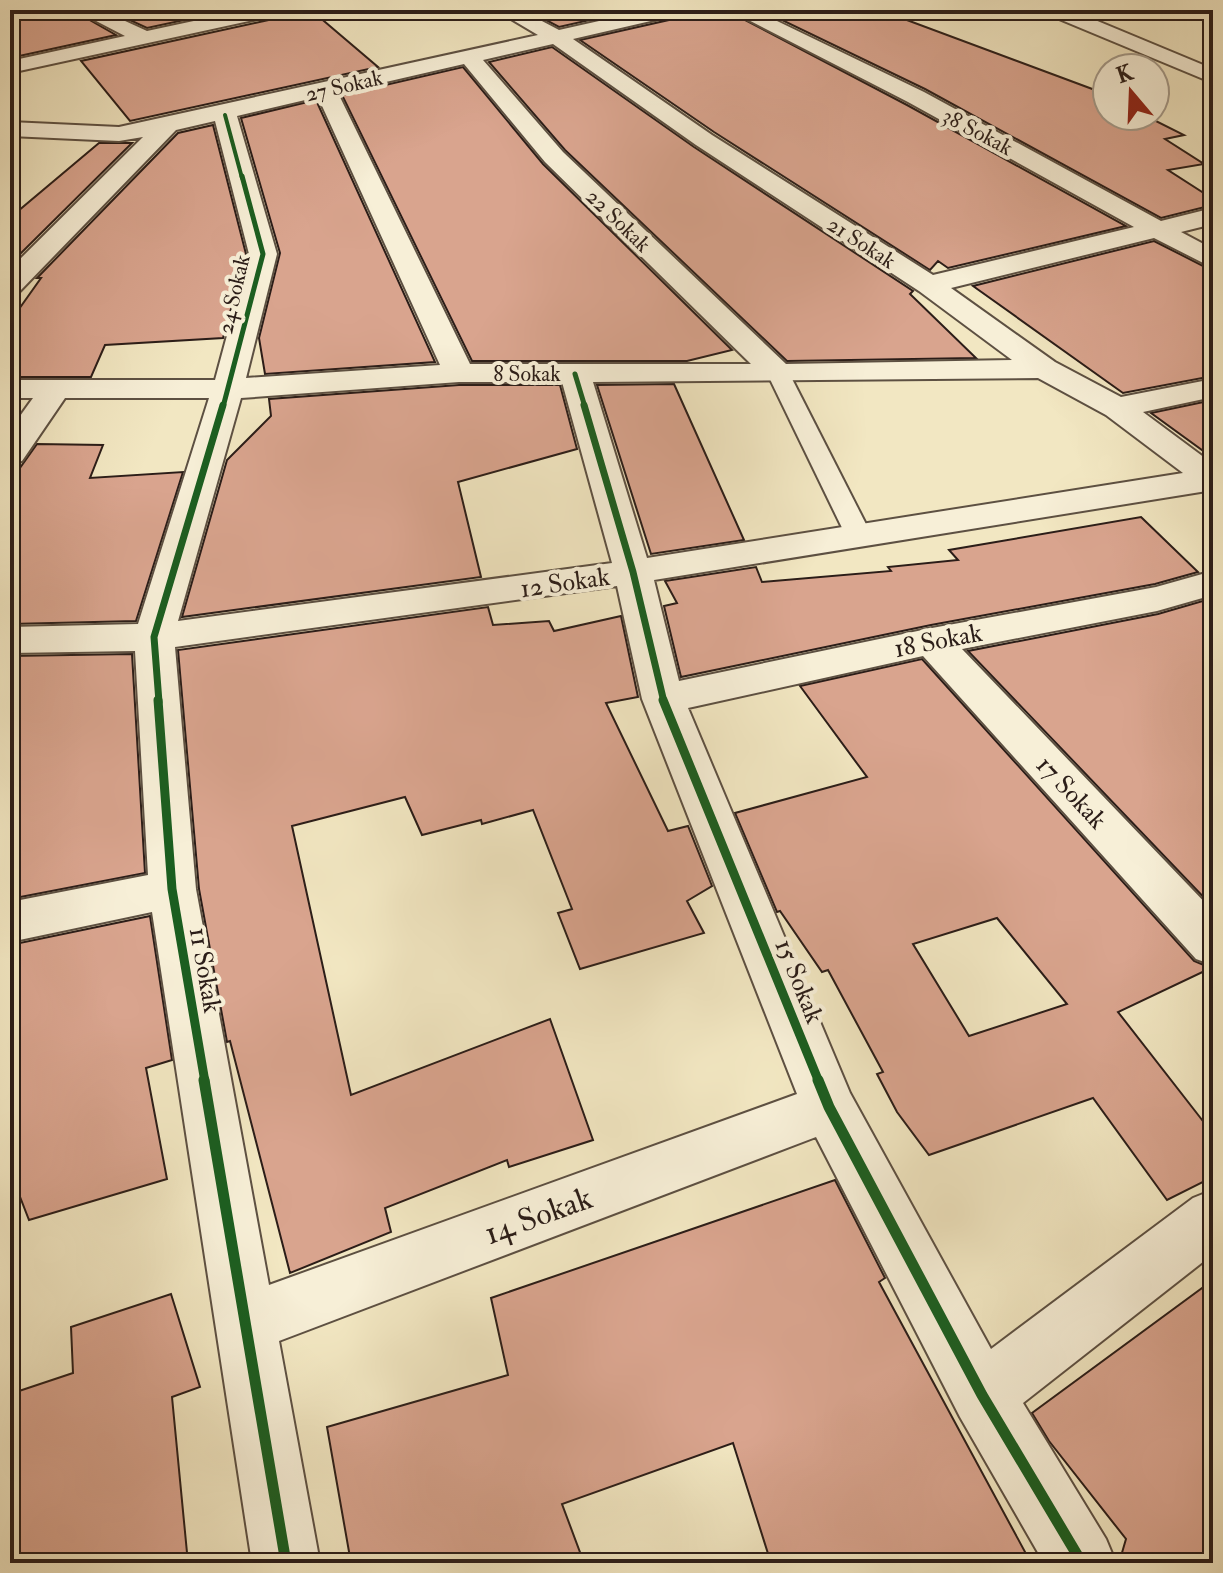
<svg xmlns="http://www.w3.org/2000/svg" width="1223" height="1573" font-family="'IM FELL Double Pica',serif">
  <rect width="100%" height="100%" fill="#f2e7c2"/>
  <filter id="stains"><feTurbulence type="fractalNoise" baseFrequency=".0025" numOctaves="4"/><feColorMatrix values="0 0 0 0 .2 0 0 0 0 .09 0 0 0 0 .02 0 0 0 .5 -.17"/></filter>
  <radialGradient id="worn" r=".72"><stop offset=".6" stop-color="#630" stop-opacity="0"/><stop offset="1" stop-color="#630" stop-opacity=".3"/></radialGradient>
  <g fill="#d9a48e" stroke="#2b1d18" stroke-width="2" fill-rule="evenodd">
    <path d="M 10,10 L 72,10 L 116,35 L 10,58 Z"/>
    <path d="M 108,10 L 231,10 L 147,28 Z"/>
    <path d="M 285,10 L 311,10 L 378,67 L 130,121 L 81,61 L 273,19 Z"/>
    <path d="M 527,10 L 634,10 L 559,27 Z"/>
    <path d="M 687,10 L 726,10 L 907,105 L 1126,226 L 948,268 L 938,261 L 930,270 L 714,132 L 580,40 L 682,17 Z"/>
    <path d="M 761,10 L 880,10 L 1095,90 L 1107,96 L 1107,116 L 1146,116 L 1184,135 L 1165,139 L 1204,164 L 1168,170 L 1213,199 L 1213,205 L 1161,218 L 925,89 Z"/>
    <path d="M 552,47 L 694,147 L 913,291 L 910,294 L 976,358 L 787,361 L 565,150 L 489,62 Z"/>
    <path d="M 463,67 L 543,164 L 732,350 L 687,361 L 472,361 L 342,95 Z"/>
    <path d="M 316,100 L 435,362 L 265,374 L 259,338 L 280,253 L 241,118 Z"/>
    <path d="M 213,125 L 246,254 L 223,338 L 105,345 L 91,377 L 10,377 L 10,309 L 19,309 L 41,278 L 37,278 L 178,133 Z"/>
    <path d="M 99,143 L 132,143 L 12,262 L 11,217 Z"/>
    <path d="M 1154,241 L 1213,271 L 1213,376 L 1123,393 L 973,286 Z"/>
    <path d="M 674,384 L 744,540 L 651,554 L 597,385 Z"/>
    <path d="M 459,385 L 560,385 L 577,449 L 458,482 L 481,577 L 182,617 L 227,460 L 271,416 L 269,399 Z"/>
    <path d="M 1213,400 L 1213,458 L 1151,413 Z"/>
    <path d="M 37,444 L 103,445 L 90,478 L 183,472 L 136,621 L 10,624 L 10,482 Z"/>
    <path d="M 1141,517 L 1198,572 L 1155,584 L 931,625 L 681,677 L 664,606 L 677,603 L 665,581 L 756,567 L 762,582 L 891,571 L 888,567 L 958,560 L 949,550 Z"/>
    <path d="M 1213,598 L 1213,907 L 968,651 L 1158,614 Z"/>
    <path d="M 488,607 L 493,625 L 549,621 L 554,631 L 621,616 L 638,697 L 606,703 L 668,831 L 688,826 L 712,886 L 687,901 L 704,933 L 580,969 L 558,913 L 572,909 L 533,810 L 482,824 L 481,820 L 422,835 L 405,797 L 292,826 L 351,1095 L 550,1019 L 593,1140 L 509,1167 L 507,1160 L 385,1208 L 391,1232 L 290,1273 L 230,1041 L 227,1042 L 199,889 L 178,650 Z"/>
    <path d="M 132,654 L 145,873 L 10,899 L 10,656 Z"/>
    <path d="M 922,659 L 1194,961 L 1211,968 L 1118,1012 L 1213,1134 L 1213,1177 L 1167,1200 L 1093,1098 L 929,1155 L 897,1112 L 877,1074 L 883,1072 L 828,970 L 822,972 L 780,911 L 777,912 L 735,813 L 867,777 L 800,686 ZM 997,918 L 1067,1004 L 969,1036 L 913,944 Z"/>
    <path d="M 150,916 L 172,1060 L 146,1068 L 167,1179 L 29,1220 L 10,1171 L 10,945 Z"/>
    <path d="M 835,1180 L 885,1278 L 879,1282 L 1031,1563 L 771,1563 L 733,1443 L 562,1504 L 584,1563 L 351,1563 L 327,1427 L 508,1375 L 491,1298 Z"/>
    <path d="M 1213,1280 L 1213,1563 L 1119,1563 L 1126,1539 L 1049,1441 L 1032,1413 Z"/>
    <path d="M 171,1294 L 200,1387 L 172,1397 L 188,1563 L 10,1563 L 10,1394 L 73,1373 L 71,1327 Z"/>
  </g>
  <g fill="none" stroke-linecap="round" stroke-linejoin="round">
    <g stroke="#5d5042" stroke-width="4">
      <path id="lane" d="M 778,366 L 789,373 L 872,536 L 868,542 L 850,542 L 846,536 L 767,373 Z"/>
    </g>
    <g stroke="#5d5042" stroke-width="4">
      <g id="street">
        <path d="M 75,10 L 101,10 L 147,31 L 245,10 L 282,10 L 272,16 L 10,73 L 10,61 L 125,36 Z"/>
        <path d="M 496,10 L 521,10 L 559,30 L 648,10 L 684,10 L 681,14 L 573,39 L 712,135 L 933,275 L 1134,227 L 908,102 L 729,10 L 754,10 L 924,92 L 1161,221 L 1213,208 L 1213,224 L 1181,232 L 1213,249 L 1213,268 L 1154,238 L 951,288 L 1055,362 L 1121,397 L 1213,379 L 1213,397 L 1143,412 L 1213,464 L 1213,490 L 654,580 L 679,681 L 932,628 L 1156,587 L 1213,571 L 1213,595 L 1157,611 L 962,649 L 1213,911 L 1213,965 L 1196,959 L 923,656 L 688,708 L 850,1093 L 991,1349 L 1193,1198 L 1213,1190 L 1213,1254 L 1023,1403 L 1106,1539 L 1116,1563 L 1044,1563 L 960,1417 L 816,1137 L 279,1341 L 320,1563 L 252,1563 L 152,912 L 10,942 L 10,902 L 148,875 L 135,651 L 10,653 L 10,627 L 138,624 L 209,398 L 65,398 L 22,461 L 10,464 L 10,430 L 33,398 L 10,398 L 10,380 L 215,380 L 249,254 L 215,121 L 176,130 L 20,291 L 10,293 L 10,269 L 143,137 L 119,141 L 10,136 L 10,122 L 119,127 L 538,35 ZM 553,44 L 696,145 L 919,291 L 1012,360 L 786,364 L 563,152 L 483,60 ZM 464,64 L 545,162 L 751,364 L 470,364 L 338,93 ZM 318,97 L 440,365 L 246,378 L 277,254 L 237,116 ZM 1038,378 L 1106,415 L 1183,473 L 647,558 L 593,382 ZM 459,382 L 562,382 L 612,563 L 178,621 L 241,398 ZM 617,586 L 642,699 L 797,1094 L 269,1285 L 196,889 L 175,647 Z"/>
        <path d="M 1044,10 L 1071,10 L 1213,69 L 1213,83 L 1047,14 Z"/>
      </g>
    </g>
    <use href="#lane" fill="#f7efd7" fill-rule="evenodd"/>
    <use href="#street" fill="#f7efd7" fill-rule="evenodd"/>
    <g stroke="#f7efd7" stroke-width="6">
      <path id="cycleway-far4" d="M 225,115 L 242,178"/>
    </g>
    <g stroke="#f7efd7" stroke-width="8">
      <g id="cycleway-far3">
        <path d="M 575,374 L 585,407"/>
        <path d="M 223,407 L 263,254 L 242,176"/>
      </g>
    </g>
    <g stroke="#f7efd7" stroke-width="11">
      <g id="cycleway-far2">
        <path d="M 584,405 L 633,572 L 664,702"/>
        <path d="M 159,702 L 154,637 L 223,405"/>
      </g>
    </g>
    <g stroke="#f7efd7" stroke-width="14">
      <g id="cycleway-far1">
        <path d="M 158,700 L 172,889 L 205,1082"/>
        <path d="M 663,700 L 819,1082"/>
      </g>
    </g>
    <g stroke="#f7efd7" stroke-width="16">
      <g id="cycleway">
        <path d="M 204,1080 L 286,1563"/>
        <path d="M 818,1080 L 829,1107 L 982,1395 L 1082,1563"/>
      </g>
    </g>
    <use href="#cycleway-far4" stroke="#1b5e20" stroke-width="4"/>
    <use href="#cycleway-far3" stroke="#1b5e20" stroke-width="5"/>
    <use href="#cycleway-far2" stroke="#1b5e20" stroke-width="7"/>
    <use href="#cycleway-far1" stroke="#1b5e20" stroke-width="9"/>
    <use href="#cycleway" stroke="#1b5e20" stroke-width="11"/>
  </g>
  <g text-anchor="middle" stroke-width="8" stroke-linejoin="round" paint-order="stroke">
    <g font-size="22" fill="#2b1d18" stroke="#f7efd7">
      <text transform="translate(344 85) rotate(-13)" y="8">27 Sokak</text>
      <text transform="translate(978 131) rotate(28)" y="8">38 Sokak</text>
      <text transform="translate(619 220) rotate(44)" y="8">22 Sokak</text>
      <text transform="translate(862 242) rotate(33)" y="8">21 Sokak</text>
      <text transform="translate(233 294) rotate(-77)" y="8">24 Sokak</text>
      <text x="527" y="381">8 Sokak</text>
    </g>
    <g font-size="26" fill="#2b1d18" stroke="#f7efd7">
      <text transform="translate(565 582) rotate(-8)" y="9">12 Sokak</text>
      <text transform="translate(938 640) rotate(-11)" y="9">18 Sokak</text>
      <text transform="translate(1072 792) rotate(47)" y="9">17 Sokak</text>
      <text transform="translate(206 970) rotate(80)" y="9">11 Sokak</text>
      <text transform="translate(800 981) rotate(68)" y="9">15 Sokak</text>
    </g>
    <g font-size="32" fill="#2b1d18" stroke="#f7efd7">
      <text transform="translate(538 1215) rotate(-20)" y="11">14 Sokak</text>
    </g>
  </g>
  <rect width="1223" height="1573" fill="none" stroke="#f2e7c2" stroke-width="40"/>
  <rect x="12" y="12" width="1199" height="1549" fill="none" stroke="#2b1d18" stroke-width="4"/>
  <rect x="20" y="20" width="1183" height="1533" fill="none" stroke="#2b1d18" stroke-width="2"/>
  <g transform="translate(1131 92) rotate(341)"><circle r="38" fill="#f7efd7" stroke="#a59b8b" stroke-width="2"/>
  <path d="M0-6L14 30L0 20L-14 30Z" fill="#8f2418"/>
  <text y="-12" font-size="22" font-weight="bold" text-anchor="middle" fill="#2b1d18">K</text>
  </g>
  <rect width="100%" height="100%" filter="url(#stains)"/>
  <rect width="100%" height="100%" fill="url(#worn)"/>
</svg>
